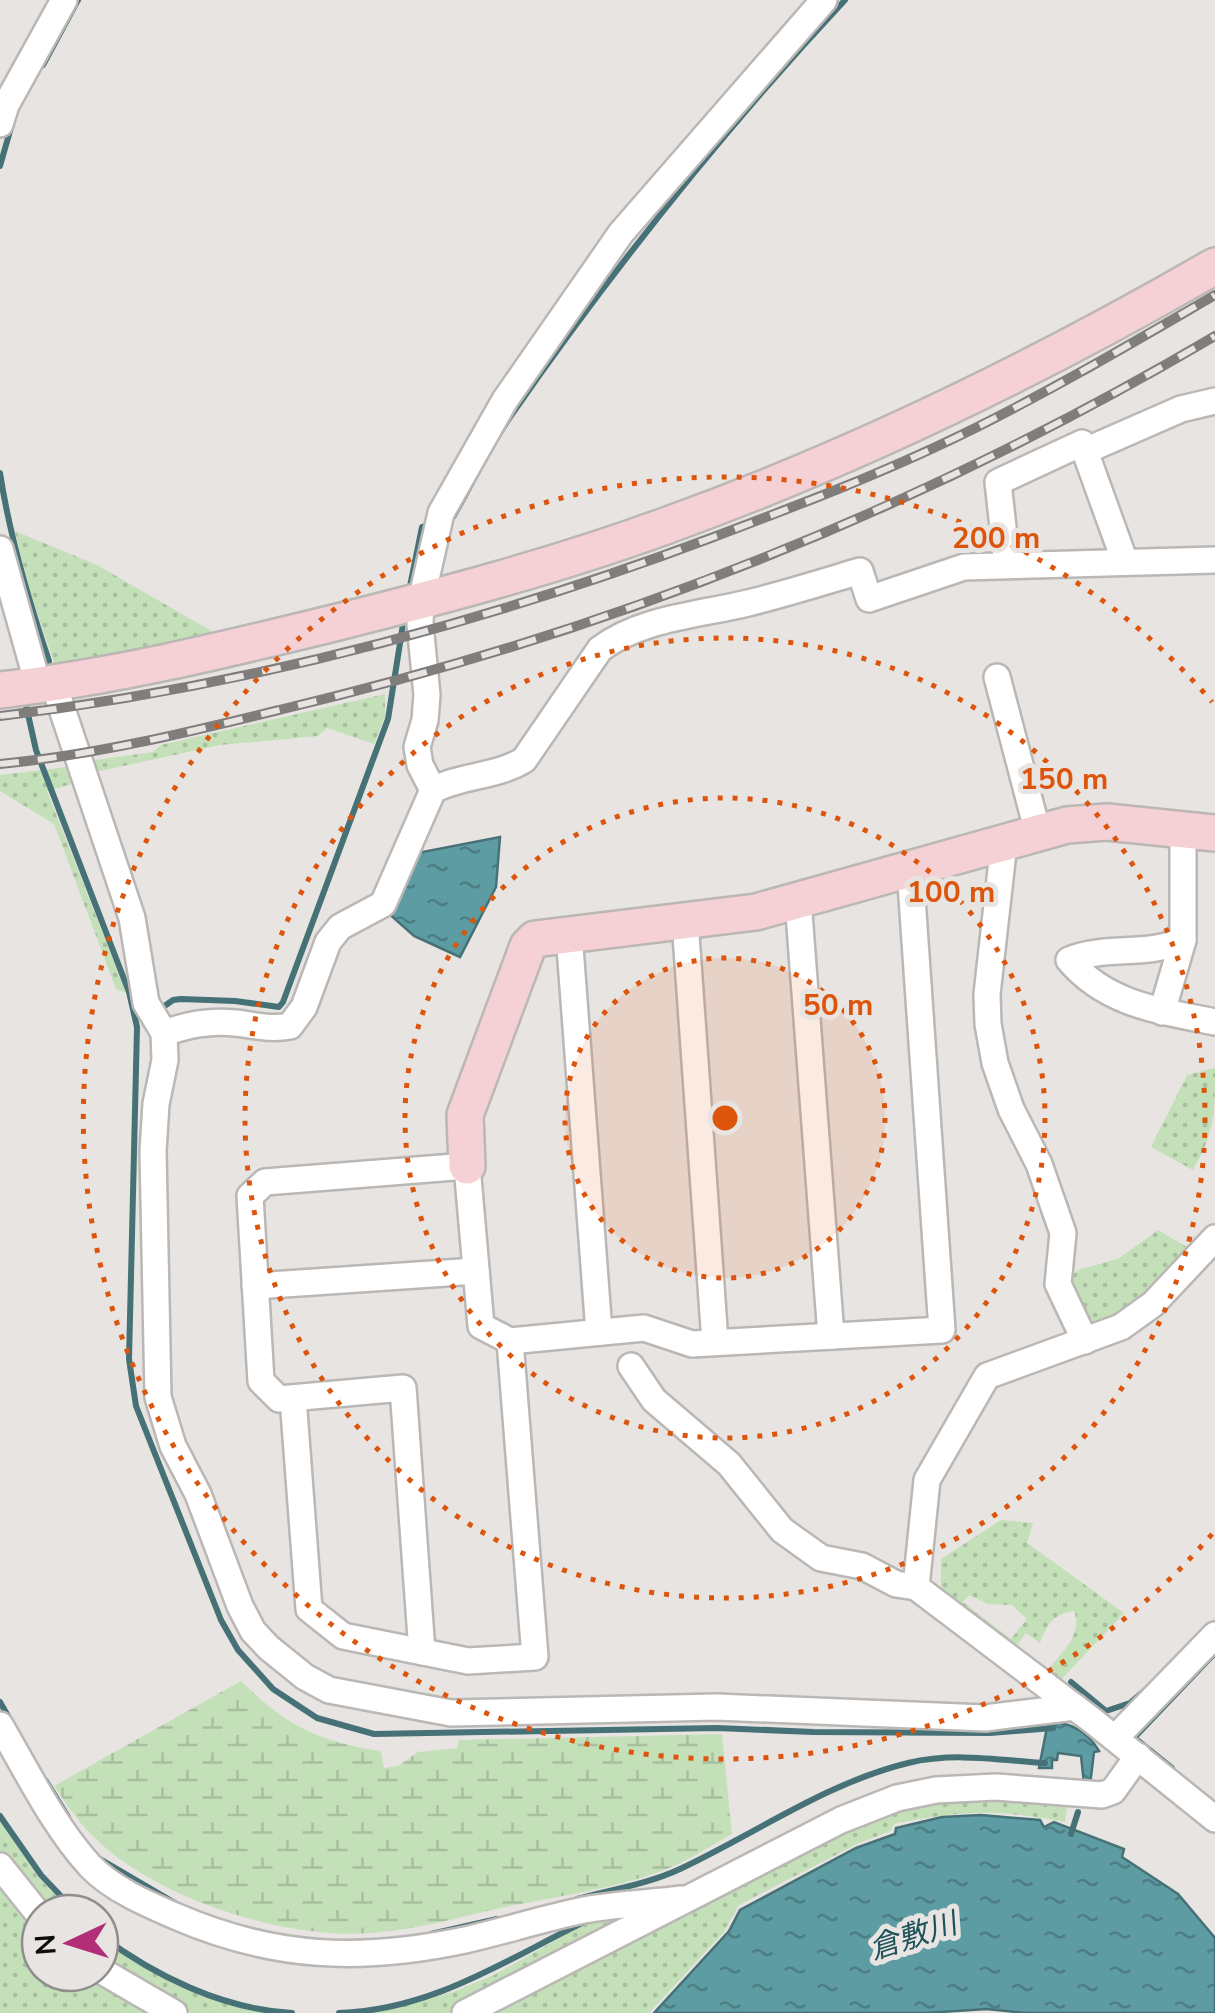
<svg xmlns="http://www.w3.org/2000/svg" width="1215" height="2013" font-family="'Nunito Sans','Noto Sans JP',sans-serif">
  <defs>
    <pattern id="grass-dots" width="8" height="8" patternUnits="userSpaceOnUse" patternTransform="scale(2.5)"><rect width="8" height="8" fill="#c4e0b9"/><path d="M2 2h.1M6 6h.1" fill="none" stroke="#a7bf9e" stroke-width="1.8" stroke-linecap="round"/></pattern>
    <pattern id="wetland-marsh" width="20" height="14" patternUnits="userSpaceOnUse" patternTransform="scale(2.5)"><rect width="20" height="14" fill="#c4e0b9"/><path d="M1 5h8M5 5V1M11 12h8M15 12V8" fill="none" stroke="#a7bf9e"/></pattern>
    <pattern id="water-ripples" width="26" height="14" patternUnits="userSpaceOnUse" patternTransform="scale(2.5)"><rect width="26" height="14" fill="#5e9ca3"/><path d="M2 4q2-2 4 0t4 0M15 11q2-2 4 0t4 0" fill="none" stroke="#4c7e83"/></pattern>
  </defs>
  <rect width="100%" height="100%" fill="#e7e4e2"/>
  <g fill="url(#grass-dots)" fill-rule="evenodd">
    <path d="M 15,531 L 97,565 L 227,640 L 62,669 L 54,662 L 30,593 Z"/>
    <path d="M 385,694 L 385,716 L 374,744 L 327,728 L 318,736 L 220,745 L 91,773 L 88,761 L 153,752 L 161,745 Z"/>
    <path d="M 75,766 L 79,782 L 47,791 L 126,993 L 116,989 L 54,824 L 0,791 L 0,775 Z"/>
    <path d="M 1215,1068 C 1215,1111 1215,1132 1193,1170 L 1151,1147 L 1187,1075 Z"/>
    <path d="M 1158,1230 L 1190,1249 L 1131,1310 L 1090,1331 L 1064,1279 L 1081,1269 L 1118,1259 Z"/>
    <path d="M 1001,1520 L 1033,1523 L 1027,1543 L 1124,1613 L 1059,1682 L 1047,1671 C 1061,1653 1083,1635 1074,1611 C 1054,1614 1047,1624 1040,1643 L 1026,1633 L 1016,1647 L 941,1591 L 941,1559 ZM 969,1595 L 988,1604 L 1012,1605 L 1027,1619 L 1011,1639 L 963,1602 Z"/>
    <path d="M 937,1794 L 1072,1805 L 1067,1807 L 1065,1822 C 998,1809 962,1810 894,1824 L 891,1831 L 857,1844 L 739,1905 L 723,1933 L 649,2013 L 481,2013 L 545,1986 L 689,1912 L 864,1813 Z"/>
    <path d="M 0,1820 L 37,1876 L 72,1913 L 43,1913 L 0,1858 Z"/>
    <path d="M 0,1880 L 40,1930 L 40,1973 L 92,1973 L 156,2013 L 0,2013 Z"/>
    <path d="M 650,1905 L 496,1993 L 451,2013 L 371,2013 L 453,1992 L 494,1975 L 592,1920 Z"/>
    <path d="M 100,1938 C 152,1976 205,2000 269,2013 L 189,2013 L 159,2001 L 100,1963 Z"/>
  </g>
  <path fill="url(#wetland-marsh)" d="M 241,1681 C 285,1725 319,1742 381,1751 L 384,1768 L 398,1766 L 418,1752 L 457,1748 L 459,1740 L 722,1734 L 732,1834 C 714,1844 696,1856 678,1864 C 631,1886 566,1895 515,1905 C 468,1915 422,1929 373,1933 C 283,1940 147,1897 86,1829 C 74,1816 64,1800 54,1786 Z"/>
  <g fill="url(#water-ripples)" stroke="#467176" stroke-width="2.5">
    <path d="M 500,837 L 496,887 L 460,957 L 414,936 L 387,912 L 417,853 Z"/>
    <path d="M 1048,1722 C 1070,1722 1088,1732 1099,1751 L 1094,1752 L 1090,1785 L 1084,1783 L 1081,1756 L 1058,1753 L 1057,1760 L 1052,1760 L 1052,1768 L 1039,1768 Z"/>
    <path d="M 981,1815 L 1040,1820 L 1044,1827 L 1054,1822 L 1124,1849 L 1122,1857 L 1178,1894 L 1215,1938 L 1215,2013 L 1025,2013 L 987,2009 L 926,2013 L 654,2013 L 729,1931 L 740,1910 L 856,1848 L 895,1834 L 896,1828 L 942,1817 Z"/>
  </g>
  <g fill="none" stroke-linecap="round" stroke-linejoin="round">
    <g stroke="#467176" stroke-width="6">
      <path d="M 43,65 L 78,0"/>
      <path d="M 0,166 L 12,124"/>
      <path d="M 0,473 C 10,538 28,599 49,661"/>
      <path d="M 445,520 L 453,517 C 472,484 489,448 510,417 C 612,270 723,131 845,0"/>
      <path d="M 409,591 L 422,527 L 433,523"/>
      <path d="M 25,701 L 36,750 L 129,992 L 137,1027 L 129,1359 L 136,1406 L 221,1620 L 238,1650 L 273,1689 L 317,1718 L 374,1734 L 717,1728 L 813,1732 L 990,1733 L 1053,1728"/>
      <path d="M 156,1012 L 173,1000 L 181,999 L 235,1001 L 279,1007 L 283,1002 L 388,719 L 404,618"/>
      <path d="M 1071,1682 L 1106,1711 L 1130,1703 L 1144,1691"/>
      <path d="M 0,1702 L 12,1723"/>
      <path d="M 1133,1739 L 1215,1653"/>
      <path d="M 1136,1739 L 1172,1768"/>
      <path d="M 46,1781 L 68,1817"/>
      <path d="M 0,1816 L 41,1875 L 77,1913"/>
      <path d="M 1071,1834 L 1078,1812"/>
      <path d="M 100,1859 L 175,1903"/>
      <path d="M 577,1899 C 610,1890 648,1884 680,1869 C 755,1834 826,1783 908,1763 C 954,1752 999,1760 1045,1763"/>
      <path d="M 431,1934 L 497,1919"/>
      <path d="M 100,1935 C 155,1976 222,2009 292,2013"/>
      <path d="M 339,2013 C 432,2010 504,1961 584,1922"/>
    </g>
    <g stroke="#bab7b5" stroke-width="30">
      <g id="street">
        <path d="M 0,124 L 6,105 L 64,0"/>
        <path d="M 1085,451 L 1181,409 L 1215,401"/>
        <path d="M 0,549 L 38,685"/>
        <path d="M 1007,564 L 998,482 L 1082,443 L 1125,562"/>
        <path d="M 997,677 L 1038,833"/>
        <path d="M 53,682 L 132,918 L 146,1003 L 164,1033 L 165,1060 L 156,1104 L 153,1151 L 158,1397 L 173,1446 L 198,1494 L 240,1606 L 253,1631 L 269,1648 L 305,1677 L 329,1690 L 451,1713 L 717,1707 L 985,1718 L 1075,1707"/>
        <path d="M 433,790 L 420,765 L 417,747 L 425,720 L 427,695 L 420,624 L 421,601 L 441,513 L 505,400 L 621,233 L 824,0"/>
        <path d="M 1004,843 L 987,994 L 988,1024 L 995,1063 L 1011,1109 L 1039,1164 L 1063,1233 L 1058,1284 L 1085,1341"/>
        <path d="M 798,900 L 831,1336"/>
        <path d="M 685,921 L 715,1342"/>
        <path d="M 569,934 L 599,1332"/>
        <path d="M 1183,940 C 1147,957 1105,945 1069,960 C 1107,1005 1161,1011 1215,1022"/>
        <path d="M 1162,1012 L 1183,940 L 1183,830"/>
        <path d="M 164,1033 C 188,1025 209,1020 235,1023 C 255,1025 270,1030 290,1026 L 304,1007 L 328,942 L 340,927 L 383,904 L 433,790 C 462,775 496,777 524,760 L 600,649 C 641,618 699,615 748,603 C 785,594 823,582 860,571 L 869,599 L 964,567 L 1215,560"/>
        <path d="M 255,1286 L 476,1271"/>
        <path d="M 631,1366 L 654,1400 L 729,1464 L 782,1530 L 821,1558 L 862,1566 L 896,1584 L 916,1587 L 1093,1721 L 1215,1819"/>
        <path d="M 293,1398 L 309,1609 L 343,1636 L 468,1661 L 535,1657 L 510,1341"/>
        <path d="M 916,1587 L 927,1480 L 987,1376 L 1121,1327 L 1153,1304 L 1215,1238"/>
        <path d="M 422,1652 L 403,1388 L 279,1399 L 261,1381 L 250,1196 L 265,1182 L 467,1166 L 481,1326 L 510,1341 L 644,1328 L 692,1344 L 942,1330 L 910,869"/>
        <path d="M 0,1725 C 28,1773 53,1825 90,1866 C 112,1889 147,1904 175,1916 C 274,1959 361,1962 465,1940 C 505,1931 544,1918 584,1910 C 616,1904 650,1903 682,1899"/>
        <path d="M 1115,1738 L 1215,1635"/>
        <path d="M 0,1866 L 40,1916"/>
        <path d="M 100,1970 L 174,2013"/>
        <path d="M 465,2013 L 841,1820 L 897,1798 L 936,1790 L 996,1787 L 1102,1795 L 1113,1791 L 1138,1756"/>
      </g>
    </g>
    <g stroke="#bab7b5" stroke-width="40">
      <g id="secondary">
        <path d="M 0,690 C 113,677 224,650 334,623 C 446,595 559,565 668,525 C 859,456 1040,367 1215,266"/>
        <path d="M 467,1166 L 465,1115 L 528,946 L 535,939 L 756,912 L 1067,825 L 1107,822 L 1215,833"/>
      </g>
    </g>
    <use href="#street" stroke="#fff" stroke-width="25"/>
    <use href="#secondary" stroke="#f5d1d5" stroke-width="35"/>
    <g stroke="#807e7d" stroke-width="10">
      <g id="rail">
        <path d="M 0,716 C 244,687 481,624 711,538 C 796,506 881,474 963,434 C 1049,392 1132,343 1215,295"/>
        <path d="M 0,764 C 96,755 189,732 283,709 C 610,632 925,507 1215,336"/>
      </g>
    </g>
    <use href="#rail" stroke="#e7e4e2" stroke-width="6" stroke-dasharray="19" stroke-linecap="butt"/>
  </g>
  <circle cx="725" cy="1118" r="160" fill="#dd550c" fill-opacity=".12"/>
  <g fill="none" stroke="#dd550c" stroke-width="5" stroke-dasharray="5 10">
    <circle cx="725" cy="1118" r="160"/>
    <circle cx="725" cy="1118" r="320"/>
    <circle cx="725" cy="1118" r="480"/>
    <path d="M1212 1534A641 641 0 1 1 1212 702"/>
  </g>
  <g text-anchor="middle" stroke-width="10" stroke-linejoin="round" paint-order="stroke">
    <g font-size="30" font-style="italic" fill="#1d5359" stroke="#e7e4e2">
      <text transform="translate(913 1936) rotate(-18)" y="10">倉敷川</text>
    </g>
  </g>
  <circle cx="725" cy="1118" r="15" fill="#dd550c" stroke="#e7e4e2" stroke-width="5"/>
  <g font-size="30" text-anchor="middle" font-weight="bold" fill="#dd550c" stroke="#e7e4e2" stroke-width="10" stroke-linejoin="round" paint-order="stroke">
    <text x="996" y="548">200 m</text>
    <text x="1064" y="789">150 m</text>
    <text x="951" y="902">100 m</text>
    <text x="838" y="1015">50 m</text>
  </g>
  <g transform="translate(70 1943) rotate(266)"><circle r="48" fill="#e7e4e2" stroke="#908e8c" stroke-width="2.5"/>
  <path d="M0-8L18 38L0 25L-18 38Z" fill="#b22f78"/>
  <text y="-15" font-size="28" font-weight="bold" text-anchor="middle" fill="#0d0c0c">N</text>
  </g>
</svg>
